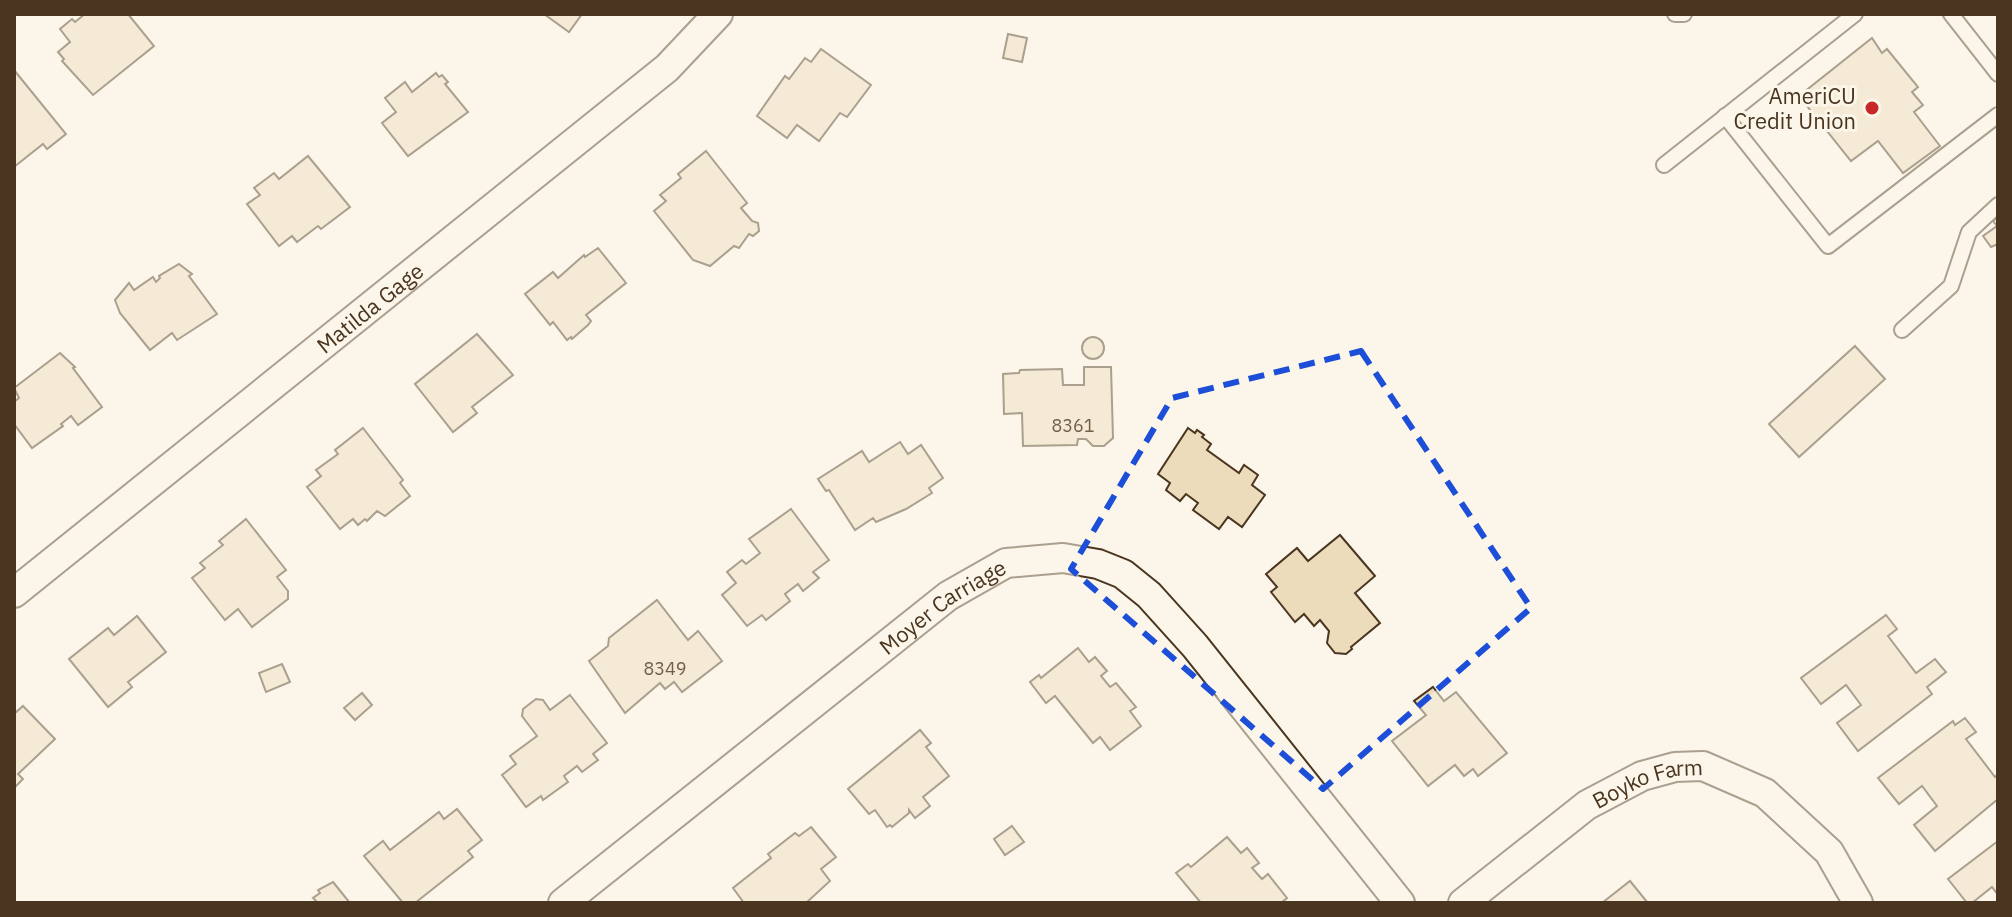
<svg xmlns="http://www.w3.org/2000/svg" width="2012" height="917" font-family="'IBM Plex Sans',sans-serif">
  <style>
    .building { fill: #ecdcbc; stroke: #4a3520; stroke-width: 2 }
    .lines { fill: none; stroke-linecap: round; stroke-linejoin: round }
    .lane-casing { stroke: #4a3520; stroke-width: 18 }
    .street-casing { stroke: #4a3520; stroke-width: 32 }
    .lane { stroke: #fbf6e9; stroke-width: 14 }
    .street { stroke: #fbf6e9; stroke-width: 28 }
    .marked { fill: none; stroke: #1d4ed8; stroke-width: 6; stroke-dasharray: 16 10; stroke-linejoin: round }
    .poi-dot { fill: #c62828; stroke: #fbf6e9; stroke-width: 3 }
    .labels { text-anchor: middle; dominant-baseline: central; stroke-width: 6; stroke-linejoin: round; paint-order: stroke }
    .number-label { font-size: 18px; fill: #725f47 }
    .poi-label { font-size: 22px; fill: #4a3520; stroke: #fbf6e9; text-anchor: end }
    .street-label { font-size: 22px; fill: #4a3520; stroke: #fbf6e9 }
  </style>
  <rect width="100%" height="100%" fill="#fbf6e9"/>
  <g class="building">
    <path d="M 85,14 L 128,14 L 154,46 L 93,95 L 62,61 L 64,59 L 58,52 L 70,42 L 60,29 L 72,19 L 75,22 Z"/>
    <path d="M 544,14 L 582,14 L 569,32 Z"/>
    <path d="M 1008,34 L 1027,38 L 1022,62 L 1003,58 Z"/>
    <path d="M 1872,38 L 1882,53 L 1887,49 L 1918,87 L 1912,92 L 1923,105 L 1914,112 L 1940,146 L 1903,173 L 1878,141 L 1851,161 L 1799,96 Z"/>
    <path d="M 821,49 L 871,85 L 847,117 L 840,113 L 819,141 L 797,125 L 787,138 L 757,116 L 785,76 L 789,79 L 805,58 L 811,62 Z"/>
    <path d="M 14,70 L 66,134 L 47,149 L 43,144 L 14,167 Z"/>
    <path d="M 436,73 L 439,77 L 442,75 L 448,82 L 445,84 L 468,112 L 408,156 L 382,123 L 396,112 L 385,98 L 405,82 L 412,92 Z"/>
    <path d="M 706,151 L 747,203 L 741,208 L 752,221 L 758,223 L 759,231 L 753,236 L 749,234 L 739,248 L 734,246 L 710,266 L 693,260 L 654,211 L 666,201 L 660,195 L 681,178 L 678,174 Z"/>
    <path d="M 308,156 L 350,207 L 321,229 L 318,226 L 297,242 L 292,236 L 279,246 L 247,204 L 260,195 L 254,188 L 274,173 L 279,179 Z"/>
    <path d="M 1998,217 L 1998,244 L 1991,247 L 1983,236 L 1997,226 L 1993,221 Z"/>
    <path d="M 598,248 L 626,283 L 586,315 L 591,321 L 588,325 L 572,339 L 571,337 L 567,340 L 553,322 L 550,325 L 525,294 L 553,272 L 558,278 L 584,255 L 585,257 Z"/>
    <path d="M 179,264 L 192,274 L 189,276 L 217,314 L 177,340 L 172,333 L 150,350 L 120,313 L 115,300 L 129,283 L 134,290 L 153,277 L 156,282 L 160,278 L 159,276 Z"/>
    <path d="M 477,334 L 513,375 L 472,407 L 477,413 L 453,432 L 415,384 Z"/>
    <circle cx="1093" cy="348" r="11"/>
    <path d="M 1855,346 L 1885,379 L 1799,457 L 1769,424 Z"/>
    <path d="M 60,353 L 75,367 L 73,368 L 102,407 L 78,425 L 71,416 L 61,424 L 63,426 L 32,448 L 14,424 L 14,402 L 19,398 L 14,388 Z"/>
    <path d="M 1084,367 L 1111,367 L 1113,438 L 1104,446 L 1093,446 L 1086,439 L 1078,439 L 1077,445 L 1023,446 L 1022,413 L 1004,414 L 1003,374 L 1019,373 L 1020,370 L 1062,369 L 1063,385 L 1084,385 Z"/>
    <path d="M 363,428 L 403,480 L 400,483 L 410,496 L 385,516 L 377,511 L 367,521 L 365,519 L 358,525 L 353,519 L 340,529 L 307,487 L 321,476 L 316,470 L 338,454 L 335,450 Z"/>
    <path d="M 1188,428 L 1195,433 L 1197,430 L 1204,435 L 1202,437 L 1211,444 L 1207,450 L 1239,473 L 1244,465 L 1258,475 L 1252,485 L 1265,495 L 1242,527 L 1228,517 L 1219,529 L 1193,510 L 1198,503 L 1186,494 L 1180,501 L 1166,490 L 1170,483 L 1158,474 Z"/>
    <path d="M 900,442 L 908,454 L 921,445 L 943,478 L 929,488 L 932,493 L 906,509 L 876,522 L 873,518 L 855,530 L 829,490 L 826,491 L 818,479 L 862,451 L 869,462 Z"/>
    <path d="M 791,509 L 829,560 L 813,572 L 819,578 L 803,591 L 798,584 L 785,594 L 790,601 L 766,620 L 762,615 L 747,626 L 722,595 L 736,583 L 727,572 L 742,560 L 746,564 L 760,553 L 749,539 Z"/>
    <path d="M 246,519 L 286,570 L 277,577 L 288,591 L 288,599 L 252,627 L 238,609 L 225,620 L 192,578 L 205,568 L 200,563 L 223,545 L 219,541 Z"/>
    <path d="M 1340,535 L 1375,576 L 1355,593 L 1380,623 L 1351,647 L 1352,649 L 1346,654 L 1335,653 L 1327,643 L 1329,631 L 1320,620 L 1314,626 L 1304,614 L 1295,622 L 1271,592 L 1277,587 L 1266,574 L 1297,548 L 1308,561 Z"/>
    <path d="M 657,600 L 688,640 L 698,631 L 722,661 L 682,692 L 674,682 L 665,689 L 660,683 L 625,713 L 589,661 L 608,646 L 609,638 Z"/>
    <path d="M 1886,615 L 1897,629 L 1888,636 L 1916,673 L 1935,659 L 1946,672 L 1927,687 L 1932,694 L 1858,751 L 1837,723 L 1861,705 L 1846,685 L 1821,704 L 1801,678 Z"/>
    <path d="M 137,616 L 166,652 L 128,682 L 132,687 L 108,707 L 69,659 L 108,628 L 114,635 Z"/>
    <path d="M 1078,648 L 1089,662 L 1095,657 L 1107,671 L 1101,676 L 1110,687 L 1116,683 L 1136,707 L 1130,711 L 1141,726 L 1110,750 L 1100,737 L 1093,743 L 1055,696 L 1046,703 L 1030,682 L 1039,675 L 1041,678 Z"/>
    <path d="M 282,664 L 290,682 L 266,692 L 259,673 Z"/>
    <path d="M 1433,687 L 1444,701 L 1456,692 L 1507,753 L 1478,776 L 1473,769 L 1464,776 L 1455,765 L 1428,786 L 1392,741 L 1426,715 L 1414,701 Z"/>
    <path d="M 362,693 L 372,705 L 355,720 L 344,708 Z"/>
    <path d="M 570,695 L 607,743 L 593,754 L 598,760 L 582,772 L 577,766 L 564,776 L 568,782 L 543,800 L 541,796 L 526,807 L 502,775 L 516,764 L 510,756 L 537,736 L 522,716 L 523,709 L 536,699 L 543,700 L 550,710 Z"/>
    <path d="M 23,706 L 55,739 L 18,774 L 23,779 L 14,788 L 14,714 Z"/>
    <path d="M 1965,718 L 1976,732 L 1966,739 L 1995,777 L 1998,774 L 1998,799 L 1935,851 L 1914,825 L 1937,806 L 1922,786 L 1899,804 L 1878,778 L 1953,721 L 1955,725 Z"/>
    <path d="M 920,730 L 931,743 L 926,747 L 949,776 L 923,797 L 930,806 L 915,818 L 909,810 L 909,813 L 892,827 L 890,825 L 887,827 L 875,810 L 869,814 L 848,789 Z"/>
    <path d="M 457,809 L 482,840 L 468,851 L 473,857 L 415,903 L 403,903 L 364,856 L 383,841 L 390,850 L 439,812 L 444,819 Z"/>
    <path d="M 1012,826 L 1024,842 L 1005,855 L 994,839 Z"/>
    <path d="M 811,827 L 836,857 L 821,869 L 830,881 L 806,903 L 744,903 L 733,888 L 771,858 L 768,854 L 795,833 L 799,836 Z"/>
    <path d="M 1227,837 L 1241,853 L 1247,848 L 1259,863 L 1252,868 L 1262,879 L 1268,874 L 1287,898 L 1281,903 L 1201,903 L 1176,873 L 1188,864 L 1191,867 Z"/>
    <path d="M 1998,841 L 1998,895 L 1992,887 L 1972,903 L 1967,903 L 1948,879 Z"/>
    <path d="M 1630,881 L 1648,903 L 1602,903 Z"/>
    <path d="M 333,882 L 350,903 L 318,903 L 313,898 L 320,893 L 318,890 Z"/>
  </g>
  <g class="lines">
    <defs>
      <g id="lane">
        <path d="M 1675,14 L 1684,14"/>
        <path d="M 1951,14 L 1998,74"/>
        <path d="M 1725,116 L 1828,246 L 1998,115"/>
        <path d="M 1664,165 L 1855,14"/>
        <path d="M 1902,330 L 1951,286 L 1969,232 L 1998,205"/>
      </g>
      <g id="street">
        <path id="s1" d="M 14,593 L 667,68 L 718,14"/>
        <path id="s2" d="M 563,903 L 948,596 L 1006,563 L 1063,558 L 1098,564 L 1123,574 L 1149,595 L 1195,646 L 1400,903"/>
        <path id="s3" d="M 1463,903 L 1587,805 L 1642,776 L 1675,767 L 1703,766 L 1765,793 L 1829,852 L 1858,903"/>
      </g>
    </defs>
    <use href="#lane" class="lane-casing"/>
    <use href="#street" class="street-casing"/>
    <use href="#lane" class="lane"/>
    <use href="#street" class="street"/>
  </g>
  <path d="M0 0H2012V917H0ZM 1361,351 L 1531,608 L 1323,789 L 1071,569 L 1172,398 Z" fill="#fbf6e9" fill-opacity=".55" fill-rule="evenodd"/>
  <path class="marked" d="M 1361,351 L 1531,608 L 1323,789 L 1071,569 L 1172,398 Z"/>
  <circle class="poi-dot" cx="1872" cy="108" r="8"/>
  <g class="labels">
    <g class="number-label">
      <text x="1073" y="425">8361</text>
      <text x="665" y="668">8349</text>
    </g>
    <g class="poi-label">
      <text x="1856" y="95">AmeriCU<tspan x="1856" dy="25">Credit Union</tspan></text>
    </g>
    <g class="street-label">
      <text stroke="none"><textPath href="#s1" startOffset="456">Matilda Gage</textPath></text>
      <text stroke="none"><textPath href="#s2" startOffset="482">Moyer Carriage</textPath></text>
      <text stroke="none"><textPath href="#s3" startOffset="224">Boyko Farm</textPath></text>
    </g>
  </g>
  <rect width="2012" height="917" fill="none" stroke="#4a3520" stroke-width="32"/>
</svg>
